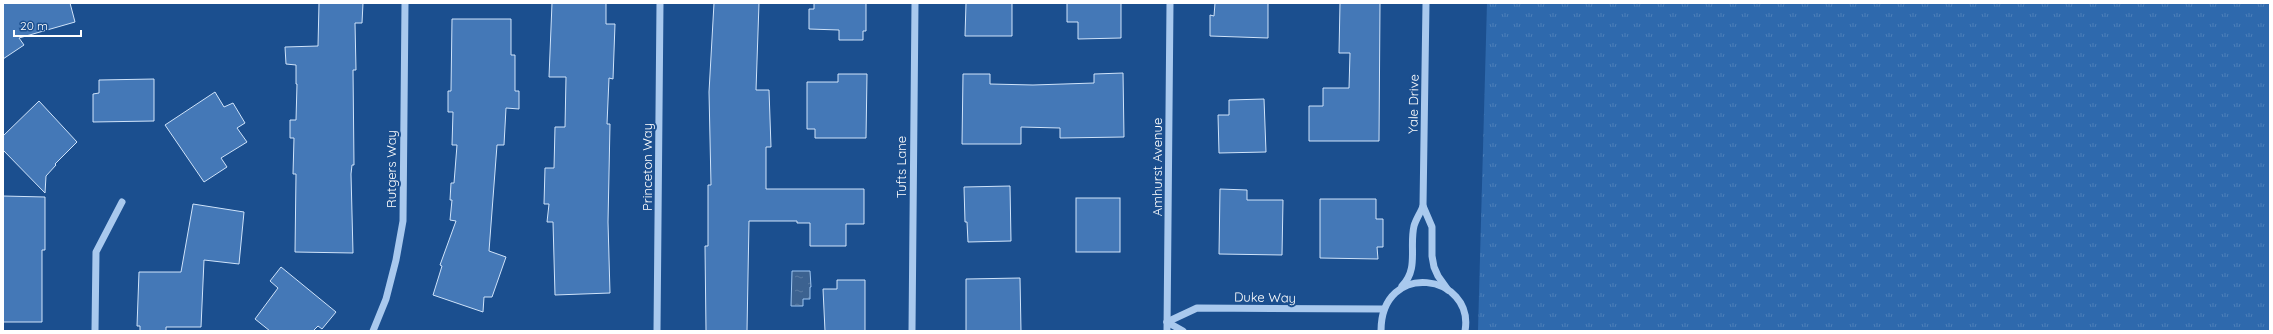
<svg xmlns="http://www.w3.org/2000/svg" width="2273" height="334" font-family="Quicksand,sans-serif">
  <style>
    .grass { fill: url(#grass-tufts) }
    .water { fill: url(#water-ripples); stroke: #9cc4f0 }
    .building { fill: #4478b7; stroke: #cfe3fa }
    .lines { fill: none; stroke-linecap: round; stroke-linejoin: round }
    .minor { stroke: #a9c9ee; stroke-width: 7 }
    .labels { text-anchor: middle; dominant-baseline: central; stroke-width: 4; stroke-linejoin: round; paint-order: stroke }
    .street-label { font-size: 13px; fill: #fff; stroke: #1b4f8f }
  </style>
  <defs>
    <pattern id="grass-tufts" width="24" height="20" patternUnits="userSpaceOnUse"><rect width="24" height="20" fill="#2e69ad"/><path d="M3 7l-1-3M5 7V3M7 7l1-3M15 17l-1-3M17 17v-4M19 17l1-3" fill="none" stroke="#4d80b9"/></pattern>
    <pattern id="water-ripples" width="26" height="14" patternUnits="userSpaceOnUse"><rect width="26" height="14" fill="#3c6290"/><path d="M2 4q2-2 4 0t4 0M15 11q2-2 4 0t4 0" fill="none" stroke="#597aa1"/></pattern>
  </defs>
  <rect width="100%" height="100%" fill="#1b4f8f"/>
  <path class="grass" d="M 1487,3 L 2270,3 L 2270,331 L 1478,331 Z"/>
  <path class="water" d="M 792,271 L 810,271 L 811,287 L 810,287 L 810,299 L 803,299 L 803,306 L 791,306 Z"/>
  <g class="building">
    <path d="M 3,3 L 70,3 L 75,22 L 19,38 L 24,45 L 3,59 Z"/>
    <path d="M 319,3 L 363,3 L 362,23 L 355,23 L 356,70 L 353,70 L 354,165 L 352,165 L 351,174 L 353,253 L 295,252 L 296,174 L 293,174 L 294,138 L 290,138 L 290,120 L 296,120 L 297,84 L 296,84 L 296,65 L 286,64 L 285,47 L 318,46 Z"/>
    <path d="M 552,3 L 606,3 L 606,24 L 615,24 L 613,79 L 609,78 L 607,124 L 610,124 L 608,222 L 610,293 L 555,295 L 553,222 L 547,222 L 549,204 L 544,204 L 545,168 L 554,168 L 555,127 L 565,127 L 566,77 L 549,77 Z"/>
    <path d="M 714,3 L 759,3 L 756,90 L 769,90 L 771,147 L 766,147 L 766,189 L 864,189 L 864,224 L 846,224 L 846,246 L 810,246 L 810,223 L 797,223 L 797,221 L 749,221 L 747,331 L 706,331 L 705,246 L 708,246 L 708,185 L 711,185 L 709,92 Z"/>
    <path d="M 814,3 L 866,3 L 866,31 L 863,31 L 863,40 L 839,40 L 839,30 L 809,29 L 809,9 L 814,9 Z"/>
    <path d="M 966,3 L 1012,3 L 1012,36 L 965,36 Z"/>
    <path d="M 1067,3 L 1121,3 L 1121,38 L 1078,39 L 1078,22 L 1067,22 Z"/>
    <path d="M 1215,3 L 1268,3 L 1268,38 L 1210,36 L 1210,15 L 1214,16 Z"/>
    <path d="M 1340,3 L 1380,3 L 1379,141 L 1309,141 L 1309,106 L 1323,106 L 1323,88 L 1349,88 L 1350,53 L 1339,53 Z"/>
    <path d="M 452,19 L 511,19 L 511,55 L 515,55 L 515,91 L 519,91 L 519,109 L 506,108 L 504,145 L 497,145 L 489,251 L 506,257 L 492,297 L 484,297 L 483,312 L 433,295 L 442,266 L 440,265 L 456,221 L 450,220 L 452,200 L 450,200 L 451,183 L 454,183 L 457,145 L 452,145 L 453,112 L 448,112 L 448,91 L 451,91 Z"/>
    <path d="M 1123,73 L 1124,137 L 1060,138 L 1060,128 L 1021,127 L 1021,144 L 962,144 L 963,74 L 990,74 L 990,84 L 1033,85 L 1094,83 L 1094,74 Z"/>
    <path d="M 838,74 L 867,74 L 866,138 L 815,138 L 815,129 L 807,129 L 807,82 L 838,82 Z"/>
    <path d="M 154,79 L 154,121 L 93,122 L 93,94 L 99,93 L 99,80 Z"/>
    <path d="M 215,92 L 224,107 L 233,103 L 245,123 L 237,128 L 247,142 L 221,158 L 227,167 L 204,182 L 165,125 Z"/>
    <path d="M 1264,99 L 1266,152 L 1219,153 L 1218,115 L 1229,115 L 1229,100 Z"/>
    <path d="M 39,101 L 77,142 L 55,164 L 56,165 L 46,176 L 45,193 L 3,150 L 3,136 Z"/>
    <path d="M 1010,186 L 1011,241 L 968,242 L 967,222 L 965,222 L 964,187 Z"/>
    <path d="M 1220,189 L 1247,190 L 1247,200 L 1283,200 L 1282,255 L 1219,254 Z"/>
    <path d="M 3,196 L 45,197 L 45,250 L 42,250 L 42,322 L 3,322 Z"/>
    <rect x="1076" y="198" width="44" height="54"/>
    <path d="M 1320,199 L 1376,199 L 1376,219 L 1383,219 L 1383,247 L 1377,247 L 1378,259 L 1320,258 Z"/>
    <path d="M 193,204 L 244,212 L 239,264 L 204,260 L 201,327 L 166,327 L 166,331 L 140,331 L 140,326 L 137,326 L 139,272 L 181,272 Z"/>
    <path d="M 281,267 L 336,312 L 322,329 L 318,326 L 313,331 L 270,331 L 255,319 L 278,288 L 270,281 Z"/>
    <path d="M 1020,278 L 1021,331 L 966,331 L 966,279 Z"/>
    <path d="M 837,280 L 865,280 L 865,331 L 825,331 L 823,289 L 837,289 Z"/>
  </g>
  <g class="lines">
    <g class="minor">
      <path d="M 1426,3 L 1423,206 L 1432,227 L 1432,256 L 1434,267 L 1438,276 L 1448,290"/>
      <path d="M 1402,286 C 1419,269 1409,247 1414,226 C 1416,219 1421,212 1423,206"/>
      <path d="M 1167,322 L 1197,308 L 1384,309"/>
      <path d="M 1167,322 L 1183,331"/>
      <path d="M 95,331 L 96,252 L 122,202"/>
      <path d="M 373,331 L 386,299 L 396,260 L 403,221 L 405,3"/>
      <path d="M 657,331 L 660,3"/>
      <path d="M 912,331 L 915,3"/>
      <path d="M 1167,331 L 1170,3"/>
      <path d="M 1381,331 C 1381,259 1475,274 1465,331"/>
    </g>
  </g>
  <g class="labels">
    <g class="street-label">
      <text transform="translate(1413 104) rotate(-89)">Yale Drive</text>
      <text transform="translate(647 167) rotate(-90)">Princeton Way</text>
      <text transform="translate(901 167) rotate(-90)">Tufts Lane</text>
      <text transform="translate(1157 167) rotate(-90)">Amhurst Avenue</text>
      <text transform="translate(391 169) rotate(-90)">Rutgers Way</text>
      <text transform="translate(1265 297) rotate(1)">Duke Way</text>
    </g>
  </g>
  <rect width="2273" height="334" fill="none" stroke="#ffffff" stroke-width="8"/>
  <path d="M14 30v6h67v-6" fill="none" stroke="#ffffff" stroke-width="2"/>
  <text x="20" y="30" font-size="12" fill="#ffffff" stroke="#1b4f8f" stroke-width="3" paint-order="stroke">20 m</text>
</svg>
